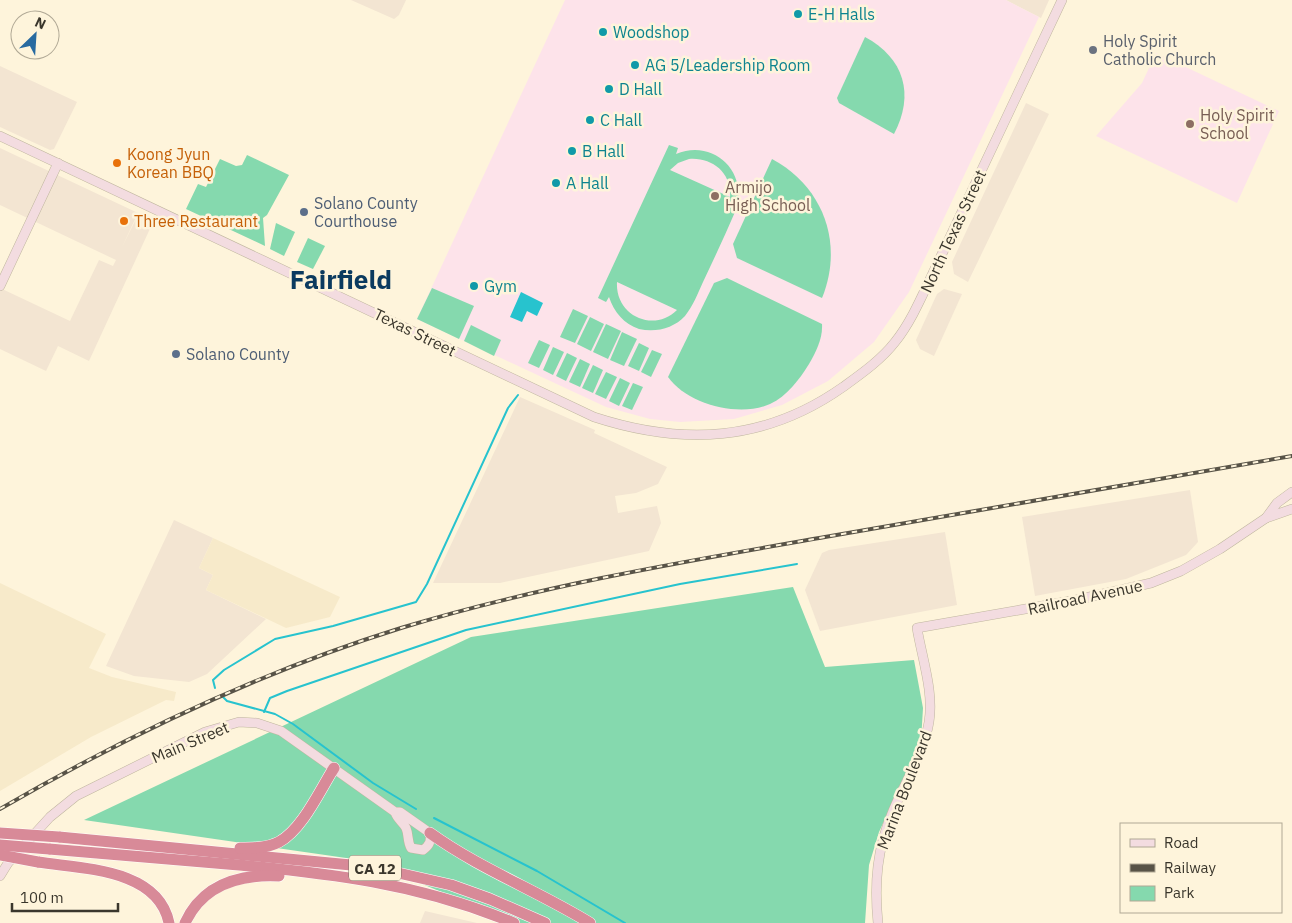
<svg xmlns="http://www.w3.org/2000/svg" width="1292" height="923" font-family="'IBM Plex Sans',sans-serif">
  <style>
    .commercial { fill: #f3e5d2 }
    .built { fill: #f7eaca }
    .education { fill: #fde3ea }
    .green { fill: #85d9ae; fill-rule: evenodd }
    .water { fill: #27c3ce }
    .lines { fill: none; stroke-linecap: round; stroke-linejoin: round }
    .stream { stroke: #27c3ce; stroke-width: 2 }
    .secondary-casing { stroke: #bfb69e; stroke-width: 10 }
    .highway-casing { stroke: #fff; stroke-width: 12 }
    .secondary { stroke: #f3dce0; stroke-width: 9 }
    .highway { stroke: #d88a98; stroke-width: 11 }
    .rail-casing { stroke: #585347; stroke-width: 4 }
    .rail { stroke: #fef4db; stroke-width: 2; stroke-dasharray: 5.5; stroke-linecap: butt }
    .highway-bridge-casing { stroke: #fff; stroke-width: 12; stroke-linecap: butt }
    .highway-bridge { stroke: #d88a98; stroke-width: 11 }
    .culture-dot { fill: #0f9aa8; stroke: #fef4db; stroke-width: 2 }
    .worship-dot { fill: #6b7280; stroke: #fef4db; stroke-width: 2 }
    .education-dot { fill: #8d6e63; stroke: #fef4db; stroke-width: 2 }
    .food-dot { fill: #e8710a; stroke: #fef4db; stroke-width: 2 }
    .service-dot { fill: #5c6f8a; stroke: #fef4db; stroke-width: 2 }
    .labels { text-anchor: middle; dominant-baseline: central; stroke-width: 5; stroke-linejoin: round; paint-order: stroke }
    .shield { fill: #fef4db; stroke: #756f60; stroke-width: 1 }
    .shield-label { font-size: 15px; font-weight: bold; fill: #3a362c }
    .culture-label { font-size: 16px; fill: #0d838f; stroke: #fef4db; text-anchor: start }
    .worship-label { font-size: 16px; fill: #5b616d; stroke: #fef4db; text-anchor: start }
    .education-label { font-size: 16px; fill: #785e54; stroke: #fef4db; text-anchor: start }
    .food-label { font-size: 16px; fill: #c56008; stroke: #fef4db; text-anchor: start }
    .service-label { font-size: 16px; fill: #4e5e75; stroke: #fef4db; text-anchor: start }
    .street-label { font-size: 16px; fill: #3a362c; stroke: #fef4db }
    .town-label { font-size: 26px; font-weight: bold; fill: #0b3a5f; stroke: #fef4db }
  </style>
  <rect width="100%" height="100%" fill="#fef4db"/>
  <g class="commercial">
    <path d="M 351,0 L 406,0 L 399,15 L 394,19 Z"/>
    <path d="M 1006,0 L 1049,0 L 1041,18 Z"/>
    <path d="M 0,66 L 77,102 L 54,149 L 50,150 L 0,127 Z"/>
    <path d="M 1026,103 L 1049,114 L 968,282 L 954,274 L 952,262 Z"/>
    <path d="M 0,148 L 138,213 L 122,247 L 139,213 L 154,220 L 89,361 L 58,346 L 46,371 L 0,349 L 0,288 L 70,321 L 99,260 L 113,266 L 116,260 L 0,205 Z"/>
    <path d="M 944,289 L 962,294 L 934,356 L 920,349 L 916,340 L 937,294 Z"/>
    <path d="M 520,397 L 595,430 L 594,433 L 667,467 L 658,484 L 636,493 L 615,496 L 618,513 L 657,506 L 661,523 L 649,551 L 500,583 L 433,583 Z"/>
    <path d="M 1190,490 L 1198,542 L 1186,555 L 1126,579 L 1035,596 L 1022,517 Z"/>
    <path d="M 174,520 L 213,538 L 199,568 L 213,575 L 206,590 L 266,619 L 207,674 L 189,682 L 134,676 L 106,666 Z"/>
    <path d="M 945,532 L 957,605 L 820,631 L 805,590 L 822,553 L 829,550 Z"/>
    <path d="M 425,911 L 477,923 L 478,923 L 420,923 Z"/>
  </g>
  <g class="built">
    <path d="M 213,538 L 340,597 L 330,617 L 286,628 L 206,590 L 213,575 L 199,568 Z"/>
    <path d="M 0,583 L 106,634 L 89,668 L 112,677 L 176,692 L 174,701 L 166,700 L 91,737 L 0,791 Z"/>
  </g>
  <g class="education">
    <path d="M 565,0 L 1006,0 L 1039,17 L 909,292 L 874,342 L 828,381 L 782,405 L 734,419 L 680,422 L 650,419 L 606,407 L 417,319 Z"/>
    <path d="M 1156,53 L 1279,111 L 1237,203 L 1096,136 L 1142,83 Z"/>
  </g>
  <g class="green">
    <path d="M 865,37 C 904,58 915,94 894,134 L 839,103 L 837,98 Z"/>
    <path d="M 669,145 L 678,148 L 676,154 C 714,138 750,173 735,212 C 725,235 714,259 703,282 C 698,293 693,306 685,316 C 674,328 656,333 639,329 C 624,324 614,312 609,297 L 606,302 L 598,298 ZM 689,159 C 712,157 732,173 730,197 L 670,170 L 678,163 ZM 617,282 L 677,310 C 654,333 615,316 617,282 Z"/>
    <path d="M 247,155 L 289,175 L 267,215 L 263,218 L 265,246 L 186,209 L 198,184 L 206,187 L 220,159 L 236,166 L 242,165 Z"/>
    <path d="M 772,159 C 824,187 844,244 822,298 L 737,258 L 733,244 Z"/>
    <path d="M 276,223 L 295,232 L 284,256 L 270,249 Z"/>
    <path d="M 308,238 L 325,246 L 313,269 L 297,262 Z"/>
    <path d="M 727,278 L 822,324 C 823,338 816,352 809,364 C 799,380 787,396 770,404 C 739,418 687,404 668,377 L 714,283 Z"/>
    <path d="M 432,288 L 474,306 L 459,339 L 417,319 Z"/>
    <path d="M 573,309 L 588,316 L 575,343 L 560,337 Z"/>
    <path d="M 590,317 L 604,324 L 591,351 L 577,344 Z"/>
    <path d="M 606,324 L 621,331 L 608,359 L 593,352 Z"/>
    <path d="M 471,325 L 501,340 L 494,356 L 464,341 Z"/>
    <path d="M 622,332 L 637,339 L 624,366 L 610,360 Z"/>
    <path d="M 539,340 L 550,345 L 539,368 L 528,363 Z"/>
    <path d="M 639,343 L 649,348 L 639,371 L 628,366 Z"/>
    <path d="M 553,347 L 564,352 L 553,375 L 543,370 Z"/>
    <path d="M 652,350 L 662,354 L 651,377 L 641,372 Z"/>
    <path d="M 567,353 L 577,358 L 566,381 L 556,376 Z"/>
    <path d="M 580,359 L 590,364 L 580,387 L 569,382 Z"/>
    <path d="M 593,365 L 603,370 L 593,393 L 582,388 Z"/>
    <path d="M 606,372 L 617,377 L 606,399 L 595,394 Z"/>
    <path d="M 620,378 L 630,383 L 619,406 L 609,401 Z"/>
    <path d="M 633,383 L 643,387 L 632,410 L 622,406 Z"/>
    <path d="M 793,587 L 825,667 L 914,660 L 923,708 L 921,741 L 879,832 L 869,865 L 865,923 L 516,923 L 367,861 L 84,820 L 471,637 Z"/>
  </g>
  <path class="water" d="M 521,292 L 543,303 L 537,316 L 527,311 L 522,322 L 510,317 Z"/>
  <g class="lines">
    <g class="stream">
      <path d="M 215,688 L 213,680 L 224,670 L 275,639 L 333,626 L 416,602 L 427,584 L 508,408 L 518,395"/>
      <path d="M 223,697 L 227,701 L 275,714 L 293,724 L 373,783 L 416,809"/>
      <path d="M 264,712 L 270,698 L 287,691 L 466,630 L 680,584 L 797,564"/>
      <path d="M 434,818 L 537,871 L 625,923"/>
    </g>
    <defs>
      <g id="secondary">
        <path d="M 0,136 L 594,417 C 683,446 765,442 843,387 C 861,374 881,360 895,342 C 911,322 922,296 933,273 L 1062,0"/>
        <path d="M 0,286 L 58,163"/>
        <path d="M 1266,518 L 1292,509"/>
        <path d="M 0,876 L 8,863 L 50,817 L 76,796 L 205,732 L 239,722 L 257,723 L 281,731 L 395,812 L 400,812 L 430,833 C 431,841 430,845 423,850 L 411,848 C 407,841 409,835 406,828 C 403,822 397,819 395,812"/>
        <path d="M 878,923 C 874,883 877,848 893,811 C 905,782 924,753 929,722 C 934,692 922,658 917,628 L 1076,600 L 1151,583 L 1181,571 L 1220,549 L 1266,518 L 1277,503 L 1292,492"/>
      </g>
      <g id="highway">
        <path d="M 430,833 C 480,869 538,891 590,923"/>
        <path d="M 59,837 L 372,867 L 451,885 L 490,899 L 545,923"/>
        <path d="M 240,848 C 253,848 267,848 279,842 C 302,830 320,790 334,768"/>
        <path d="M 49,849 C 108,854 167,859 227,864 C 329,873 418,883 514,923"/>
        <path d="M 38,862 C 81,869 158,868 169,923"/>
        <path d="M 185,923 C 203,884 239,874 279,876"/>
      </g>
    </defs>
    <use href="#secondary" class="secondary-casing"/>
    <use href="#highway" class="highway-casing"/>
    <use href="#secondary" class="secondary"/>
    <use href="#highway" class="highway"/>
    <defs>
      <path id="rail" d="M 0,809 C 128,735 260,672 401,628 C 539,586 682,562 825,537 C 980,510 1136,483 1292,456"/>
    </defs>
    <use href="#rail" class="rail-casing"/>
    <use href="#rail" class="rail"/>
    <defs>
      <g id="highway-bridge">
        <path d="M 0,833 L 59,837"/>
        <path d="M 0,845 L 49,849"/>
        <path d="M 0,855 L 38,862"/>
      </g>
    </defs>
    <use href="#highway-bridge" class="highway-bridge-casing"/>
    <use href="#highway-bridge" class="highway-bridge"/>
  </g>
  <g class="culture-dot">
    <circle cx="798" cy="14" r="5"/>
    <circle cx="603" cy="32" r="5"/>
    <circle cx="635" cy="65" r="5"/>
    <circle cx="609" cy="89" r="5"/>
    <circle cx="590" cy="120" r="5"/>
    <circle cx="572" cy="151" r="5"/>
    <circle cx="556" cy="183" r="5"/>
    <circle cx="474" cy="286" r="5"/>
  </g>
  <circle class="worship-dot" cx="1093" cy="50" r="5"/>
  <g class="education-dot">
    <circle cx="1190" cy="124" r="5"/>
    <circle cx="715" cy="196" r="5"/>
  </g>
  <g class="food-dot">
    <circle cx="117" cy="163" r="5"/>
    <circle cx="124" cy="221" r="5"/>
  </g>
  <g class="service-dot">
    <circle cx="304" cy="212" r="5"/>
    <circle cx="176" cy="354" r="5"/>
  </g>
  <g class="labels">
    <rect class="shield" x="349" y="855.5" width="52" height="25" rx="4"/>
    <g class="shield-label">
      <text x="375" y="868">CA 12</text>
    </g>
    <g class="culture-label">
      <text x="808" y="14">E-H Halls</text>
      <text x="613" y="32">Woodshop</text>
      <text x="645" y="65">AG 5/Leadership Room</text>
      <text x="619" y="89">D Hall</text>
      <text x="600" y="120">C Hall</text>
      <text x="582" y="151">B Hall</text>
      <text x="566" y="183">A Hall</text>
      <text x="484" y="286">Gym</text>
    </g>
    <g class="worship-label">
      <text x="1103" y="41">Holy Spirit<tspan x="1103" dy="18">Catholic Church</tspan></text>
    </g>
    <g class="education-label">
      <text x="1200" y="115">Holy Spirit<tspan x="1200" dy="18">School</tspan></text>
      <text x="725" y="187">Armijo<tspan x="725" dy="18">High School</tspan></text>
    </g>
    <g class="food-label">
      <text x="127" y="154">Koong Jyun<tspan x="127" dy="18">Korean BBQ</tspan></text>
      <text x="134" y="221">Three Restaurant</text>
    </g>
    <g class="service-label">
      <text x="314" y="203">Solano County<tspan x="314" dy="18">Courthouse</tspan></text>
      <text x="186" y="354">Solano County</text>
    </g>
    <g class="street-label">
      <text transform="translate(953 231) rotate(-65)">North Texas Street</text>
      <text transform="translate(415 332) rotate(26)">Texas Street</text>
      <text transform="translate(1085 597) rotate(-12)">Railroad Avenue</text>
      <text transform="translate(190 742) rotate(-23)">Main Street</text>
      <text transform="translate(904 790) rotate(-69)">Marina Boulevard</text>
    </g>
    <g class="town-label">
      <text x="341" y="279">Fairfield</text>
    </g>
  </g>
  <rect x="1120" y="823" width="162" height="90" fill="#fef4db" stroke="#b0a895"/>
  <rect x="1130" y="839" width="25" height="8" fill="#f3dce0" stroke="#b0a895"/>
  <text x="1164" y="848" font-size="15" fill="#3a362c">Road</text>
  <rect x="1130" y="864" width="25" height="8" fill="#585347" stroke="#b0a895"/>
  <text x="1164" y="873" font-size="15" fill="#3a362c">Railway</text>
  <rect x="1130" y="886" width="25" height="15" fill="#85d9ae" stroke="#b0a895"/>
  <text x="1164" y="898" font-size="15" fill="#3a362c">Park</text>
  <g transform="translate(35 35) rotate(25)"><circle r="24" fill="#fef4db" stroke="#b0a895"/>
  <path d="M0-4L9 19L0 12L-9 19Z" fill="#286aa0"/>
  <text y="-8" font-size="14" font-weight="bold" text-anchor="middle" fill="#3a362c">N</text>
  </g>
  <path d="M12 903v8h106v-8" fill="none" stroke="#3a362c" stroke-width="2.5"/>
  <text x="20" y="903" font-size="15" fill="#3a362c" stroke="#fef4db" stroke-width="4" paint-order="stroke">100 m</text>
</svg>
